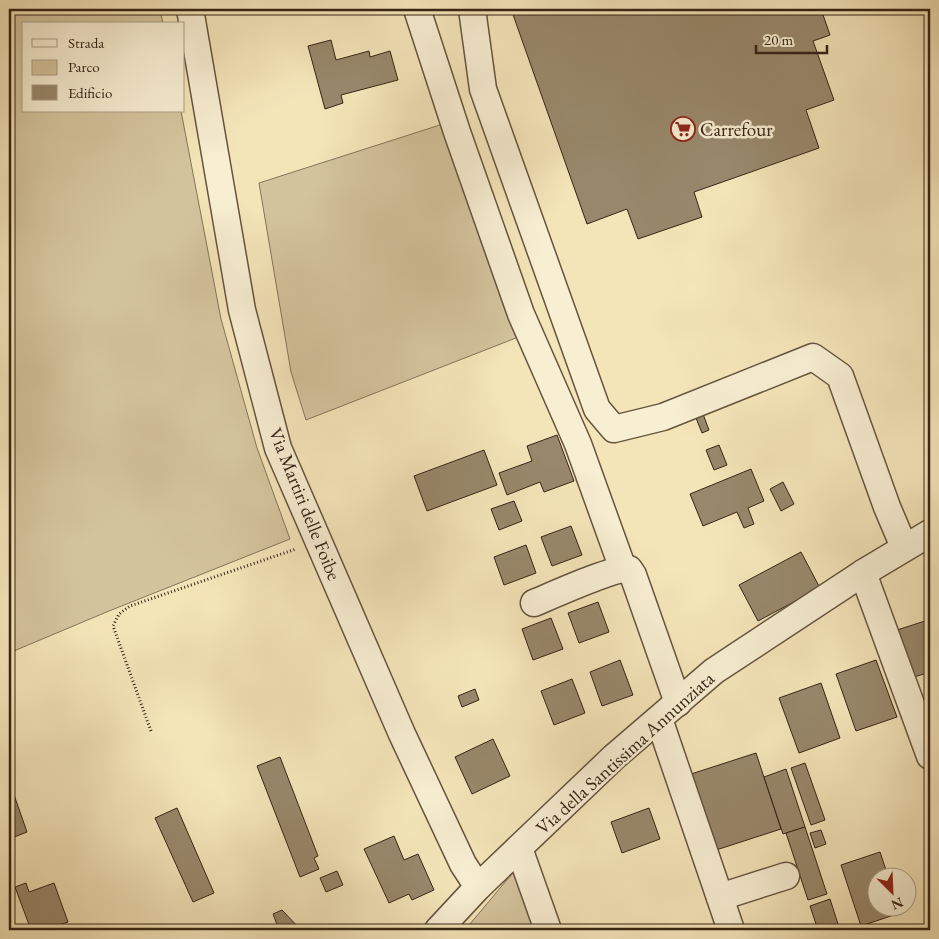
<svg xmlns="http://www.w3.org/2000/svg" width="939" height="939" font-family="'EB Garamond',serif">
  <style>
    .green { fill: #d4c49d; stroke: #84745a }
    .building { fill: #98886b; stroke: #352416 }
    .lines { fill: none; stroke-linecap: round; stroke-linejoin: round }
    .minor-casing { stroke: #65543f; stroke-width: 29 }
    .path { stroke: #352416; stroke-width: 3; stroke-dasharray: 1 2.5; stroke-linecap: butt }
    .minor { stroke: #f8eed2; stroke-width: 26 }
    .labels { text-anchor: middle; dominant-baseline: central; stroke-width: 5; stroke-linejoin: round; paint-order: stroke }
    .poi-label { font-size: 19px; fill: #352416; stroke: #f8eed2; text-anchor: start }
    .street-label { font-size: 19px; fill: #352416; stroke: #f8eed2 }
  </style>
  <rect width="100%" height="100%" fill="#f4e5b9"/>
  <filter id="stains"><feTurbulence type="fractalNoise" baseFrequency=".004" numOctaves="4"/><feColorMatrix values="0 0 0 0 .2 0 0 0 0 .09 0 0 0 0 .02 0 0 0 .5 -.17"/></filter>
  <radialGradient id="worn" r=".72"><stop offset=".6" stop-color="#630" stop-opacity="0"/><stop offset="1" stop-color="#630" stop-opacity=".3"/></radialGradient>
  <g class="green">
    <path d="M 9,9 L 160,9 L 163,24 L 24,24 L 24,111 L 181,111 L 221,319 L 257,448 L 290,539 L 109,611 L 9,653 Z"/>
    <path d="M 443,124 L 521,336 L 306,420 L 291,372 L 259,183 Z"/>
    <path d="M 516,869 L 539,930 L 465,930 Z"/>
  </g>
  <g class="building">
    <path d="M 511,9 L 821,9 L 830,35 L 813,41 L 834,100 L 806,110 L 819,148 L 694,192 L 702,217 L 638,239 L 627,209 L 587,224 Z"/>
    <path d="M 331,40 L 336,60 L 369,51 L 370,57 L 390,51 L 398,80 L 341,95 L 343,103 L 325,109 L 308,46 Z"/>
    <path d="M 703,414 L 709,430 L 702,433 L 696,418 Z"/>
    <path d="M 557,435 L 574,481 L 544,492 L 540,482 L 507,495 L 499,473 L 532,461 L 527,446 Z"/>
    <path d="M 719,445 L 727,465 L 714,470 L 706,450 Z"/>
    <path d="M 484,450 L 497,485 L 427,511 L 414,476 Z"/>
    <path d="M 751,469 L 764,501 L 748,508 L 754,524 L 744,528 L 737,512 L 703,526 L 690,494 Z"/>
    <path d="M 783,482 L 794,504 L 781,511 L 770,489 Z"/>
    <path d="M 514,501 L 522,521 L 499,530 L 491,509 Z"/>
    <path d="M 571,526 L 582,555 L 552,566 L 541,537 Z"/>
    <path d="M 526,545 L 536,573 L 504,585 L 494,557 Z"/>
    <path d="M 801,552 L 820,588 L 758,621 L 739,585 Z"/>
    <path d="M 598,602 L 609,632 L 579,643 L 568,613 Z"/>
    <path d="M 551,618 L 563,649 L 533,660 L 522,629 Z"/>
    <path d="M 928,620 L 930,626 L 930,672 L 911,678 L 897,630 Z"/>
    <path d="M 620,660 L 633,695 L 602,706 L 590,672 Z"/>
    <path d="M 876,660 L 897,717 L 856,731 L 836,674 Z"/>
    <path d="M 572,679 L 585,713 L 554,725 L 541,691 Z"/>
    <path d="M 821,683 L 840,738 L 799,753 L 779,698 Z"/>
    <path d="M 475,689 L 479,700 L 462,707 L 458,696 Z"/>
    <path d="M 493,739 L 510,776 L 472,794 L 455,757 Z"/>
    <path d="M 756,753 L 781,829 L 713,851 L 688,775 Z"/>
    <path d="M 280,757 L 318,856 L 314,858 L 319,869 L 300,877 L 257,766 Z"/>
    <path d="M 805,763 L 825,820 L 811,825 L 791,768 Z"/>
    <path d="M 786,769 L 805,827 L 783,834 L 764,777 Z"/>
    <path d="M 13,792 L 27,832 L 9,839 L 9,794 Z"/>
    <path d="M 177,808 L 214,893 L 193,902 L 155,818 Z"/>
    <path d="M 649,808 L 660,839 L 622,853 L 611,822 Z"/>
    <path d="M 805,827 L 827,894 L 808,900 L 786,833 Z"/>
    <path d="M 821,830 L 826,844 L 815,848 L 810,833 Z"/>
    <path d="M 394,836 L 404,860 L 418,854 L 434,890 L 412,900 L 409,894 L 389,903 L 364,849 Z"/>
    <path d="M 880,852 L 888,876 L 876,876 L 876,906 L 898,906 L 900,913 L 861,926 L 841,865 Z"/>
    <path d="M 337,871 L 343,885 L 326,892 L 320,878 Z"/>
    <path d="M 26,883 L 29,892 L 54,883 L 68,922 L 45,930 L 31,930 L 15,887 Z"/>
    <path d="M 830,899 L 838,924 L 818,930 L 810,906 Z"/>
    <path d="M 282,910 L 300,929 L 279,930 L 273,914 Z"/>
  </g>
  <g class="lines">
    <defs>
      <g id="minor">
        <path d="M 190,9 L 242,310 L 278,448 L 402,734 L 463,864 L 478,887"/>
        <path d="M 417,9 L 457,132 L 521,314 L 578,444 L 623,569"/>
        <path d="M 472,9 L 483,89 L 597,409 L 614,429 L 663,417 L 813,357 L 840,376 L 887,507 L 904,547"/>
        <path d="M 863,573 L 930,756"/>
        <path d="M 534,603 C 551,596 615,567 629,569 L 633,575 L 678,703"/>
        <path d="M 659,719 L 731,930"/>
        <path d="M 519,848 L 548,930"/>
        <path d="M 720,897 L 786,876"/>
        <path d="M 438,930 L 478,887 L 614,757 L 714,671 L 863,573 L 930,533"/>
      </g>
    </defs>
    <use href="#minor" class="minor-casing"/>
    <path class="path" d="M 151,731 L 113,626 L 119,614 L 130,606 L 296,549"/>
    <use href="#minor" class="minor"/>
  </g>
  <defs>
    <symbol id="supermarket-ring" viewBox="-11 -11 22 22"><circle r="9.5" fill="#f8eed2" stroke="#8f2418" stroke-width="1.5"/><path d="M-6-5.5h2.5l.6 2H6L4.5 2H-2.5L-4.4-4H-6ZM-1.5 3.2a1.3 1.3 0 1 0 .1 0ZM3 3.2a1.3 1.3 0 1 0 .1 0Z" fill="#8f2418"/></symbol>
  </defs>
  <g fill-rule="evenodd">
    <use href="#supermarket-ring" x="669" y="115" width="28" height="28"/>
  </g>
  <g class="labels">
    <g class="poi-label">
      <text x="700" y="129">Carrefour</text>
    </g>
    <g class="street-label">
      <text transform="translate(305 504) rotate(68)">Via Martiri delle Foibe</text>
      <text transform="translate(625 753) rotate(-42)">Via della Santissima Annunziata</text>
    </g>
  </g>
  <rect width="939" height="939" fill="none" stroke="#f4e5b9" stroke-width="30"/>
  <rect x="10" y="10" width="919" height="919" fill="none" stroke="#352416" stroke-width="2.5"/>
  <rect x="15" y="15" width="909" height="909" fill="none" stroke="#352416"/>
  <rect x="22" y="22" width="162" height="90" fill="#f8eed2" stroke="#aa9d87"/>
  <rect x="32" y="39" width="25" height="8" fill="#f8eed2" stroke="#aa9d87"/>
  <text x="68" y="48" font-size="15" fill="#352416">Strada</text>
  <rect x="32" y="60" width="25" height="15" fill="#d4c49d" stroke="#aa9d87"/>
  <text x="68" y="72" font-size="15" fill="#352416">Parco</text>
  <rect x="32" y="85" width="25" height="15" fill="#98886b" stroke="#aa9d87"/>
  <text x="68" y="98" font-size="15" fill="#352416">Edificio</text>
  <g transform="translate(892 892) rotate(156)"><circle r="24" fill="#f8eed2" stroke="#aa9d87"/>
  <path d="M0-4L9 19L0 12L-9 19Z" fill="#8f2418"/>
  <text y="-8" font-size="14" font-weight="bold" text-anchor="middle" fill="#352416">N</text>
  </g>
  <path d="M756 45v8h71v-8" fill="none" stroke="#352416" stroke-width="2.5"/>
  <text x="764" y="45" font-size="15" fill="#352416" stroke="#f8eed2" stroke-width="4" paint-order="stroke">20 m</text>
  <rect width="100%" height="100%" filter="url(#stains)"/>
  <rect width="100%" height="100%" fill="url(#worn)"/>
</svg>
